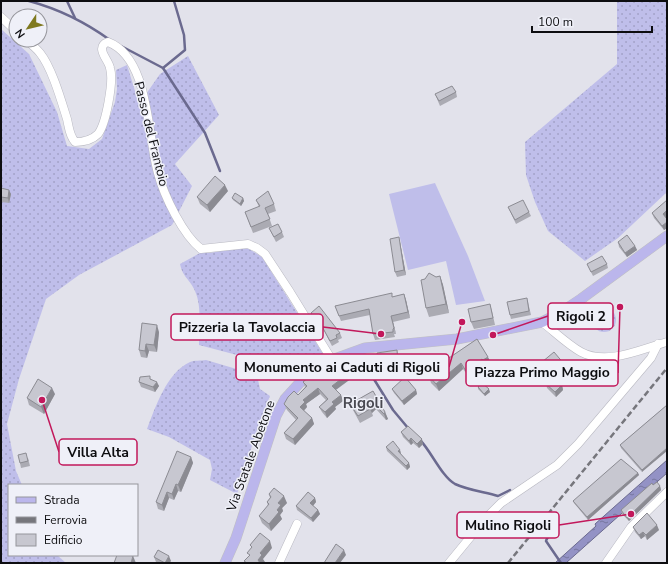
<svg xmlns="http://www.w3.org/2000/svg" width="668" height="564" font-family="'Nunito Sans',sans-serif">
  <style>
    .grass { fill: url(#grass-dots) }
    .pitch { fill: #bfbeea }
    .water { fill: url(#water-ripples); stroke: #6b6a8f }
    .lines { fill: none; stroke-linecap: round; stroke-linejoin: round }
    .stream { stroke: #6b6a8f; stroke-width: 2.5 }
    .minor-casing { stroke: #b9b9c2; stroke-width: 9 }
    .major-casing { stroke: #c0c0c1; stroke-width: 11 }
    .minor { stroke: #fff; stroke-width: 8 }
    .major { stroke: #bbb6ec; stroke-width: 10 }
    .rail { stroke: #76767c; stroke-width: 2.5; stroke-dasharray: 6 3; stroke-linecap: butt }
    .wall { fill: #ababb3 }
    .shaded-wall { fill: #8b8b92 }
    .building { fill: #c7c7d0; stroke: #8b8b92 }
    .labels { text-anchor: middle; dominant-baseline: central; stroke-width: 3; stroke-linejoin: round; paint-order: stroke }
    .street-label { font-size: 13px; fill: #0d0d10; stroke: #eff0f8 }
    .quarter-label { font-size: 15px; font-weight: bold; fill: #4a4a52; stroke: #eff0f8 }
    .leader { fill: none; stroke: #c2185b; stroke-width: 1.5 }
    .callout-dot { fill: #c2185b; stroke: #eff0f8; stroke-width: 1.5 }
    .callout { fill: #eff0f8; stroke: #c2185b; stroke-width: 1.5 }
    .callout-label { font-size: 14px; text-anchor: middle; font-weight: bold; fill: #0d0d10 }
  </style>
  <defs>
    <pattern id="grass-dots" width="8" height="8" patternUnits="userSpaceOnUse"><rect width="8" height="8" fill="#bfbeea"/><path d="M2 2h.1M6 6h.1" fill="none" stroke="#a3a2c8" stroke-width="1.8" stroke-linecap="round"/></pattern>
    <pattern id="water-ripples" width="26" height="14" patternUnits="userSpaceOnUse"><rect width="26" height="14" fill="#9392c5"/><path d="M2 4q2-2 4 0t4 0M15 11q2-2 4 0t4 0" fill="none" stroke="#76769f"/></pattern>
  </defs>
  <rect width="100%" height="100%" fill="#e2e2eb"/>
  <g class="grass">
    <path d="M 617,1 L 667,1 L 667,192 L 618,238 L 585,261 L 548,231 L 535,202 L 526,175 L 525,142 L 617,64 Z"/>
    <path d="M 1,29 L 29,54 L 57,112 L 67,146 L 89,149 L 102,139 L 115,102 L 117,89 L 116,70 L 127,65 L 139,104 L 160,74 L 188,56 L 219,115 L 175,164 L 192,186 L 172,225 L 79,275 L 46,299 L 19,379 L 7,424 L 16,471 L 22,485 L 9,485 L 9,555 L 57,555 L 66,563 L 1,563 Z"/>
    <path d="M 244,246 L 262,257 L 325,357 L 305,370 L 298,371 L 199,345 C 199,329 202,306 195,291 C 190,279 183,278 180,264 L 200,253 L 210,253 Z"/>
    <circle cx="604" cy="320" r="12"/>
    <path d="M 206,360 L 257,375 L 260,389 L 270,396 L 259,423 L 237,494 L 210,480 L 212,469 L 210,460 L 169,437 L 147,429 C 155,408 167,372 190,362 C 194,360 201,361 206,360 Z"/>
  </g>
  <path class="pitch" d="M 435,183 L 468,256 L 485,301 L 456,305 L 446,261 L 408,270 L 389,194 Z"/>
  <path class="water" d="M 667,460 L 667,473 L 566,563 L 555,563 L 596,526 L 595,524 Z"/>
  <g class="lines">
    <g class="stream">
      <path d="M 29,1 C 59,9 85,22 110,40"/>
      <path d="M 67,1 L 75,18"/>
      <path d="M 121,46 L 163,68 L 205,133 L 220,171"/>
      <path d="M 163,68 L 185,50 L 184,35 L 174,1"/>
      <path d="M 372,376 L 393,410 L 408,428"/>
      <path d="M 420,440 C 431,451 442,477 455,484 C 468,490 484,492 498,496 L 510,490"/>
      <path d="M 551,519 L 556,523 C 556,531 548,534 546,541 L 561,563"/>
    </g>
    <defs>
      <g id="minor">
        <path d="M 1,17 L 16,31"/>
        <path d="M 26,40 C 31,44 36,48 40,53 C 52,68 61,100 67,119 C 69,127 69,135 75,142 C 83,142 92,140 98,134 C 106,124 114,81 110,68 C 109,62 102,55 102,49 C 102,45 105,43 108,42 C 150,58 147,136 158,173 C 164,196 183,235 201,249 L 248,244 L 257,248 L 265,254 L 290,292 L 332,360"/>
        <path d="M 542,322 C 555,332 567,344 581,352 C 607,366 641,349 667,342"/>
        <path d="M 279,563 L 297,524"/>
        <path d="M 449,563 L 486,518 L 501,503 L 557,465 L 578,444 L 651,358 L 658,344"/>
        <path d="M 606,563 L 631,527 L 667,492"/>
      </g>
      <path id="major" d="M 225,563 L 236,538 L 276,416 L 285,399 L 306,376 L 332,360 L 365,348 L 457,339 L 542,322 L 560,313 L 581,299 L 667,236"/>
    </defs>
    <use href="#minor" class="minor-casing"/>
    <use href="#major" class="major-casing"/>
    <use href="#minor" class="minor"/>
    <use href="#major" class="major"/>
    <path class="rail" d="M 508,563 L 667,368"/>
  </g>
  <g class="wall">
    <path d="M 456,92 L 457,97 L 440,106 L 435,94 Z"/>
    <path d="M 1,188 L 11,194 L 9,203 L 1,202 Z"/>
    <path d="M 228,191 L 210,212 L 200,204 L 197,197 Z"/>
    <path d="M 232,198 L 243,198 L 244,201 L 241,206 L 233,200 Z"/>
    <path d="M 256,200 L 274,204 L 276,211 L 268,214 L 272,226 L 253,233 L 245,212 L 259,207 Z"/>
    <path d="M 508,207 L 529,212 L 531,216 L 516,224 Z"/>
    <path d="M 652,213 L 666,218 L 667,219 L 667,228 L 664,230 L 654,218 Z"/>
    <path d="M 269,228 L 282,232 L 284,237 L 276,242 Z"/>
    <path d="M 400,242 L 406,275 L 397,277 L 395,272 Z"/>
    <path d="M 618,242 L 635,246 L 637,250 L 627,257 L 619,247 Z"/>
    <path d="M 587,264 L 607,264 L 608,268 L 593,276 Z"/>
    <path d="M 440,276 L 443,285 L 449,313 L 429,317 L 426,308 L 436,277 Z"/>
    <path d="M 404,294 L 406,300 L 410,318 L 393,322 L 396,334 L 394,334 L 395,337 L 375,340 L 373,334 L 370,315 L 341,321 L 335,306 L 393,297 Z"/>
    <path d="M 528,302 L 531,315 L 511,319 L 510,315 Z"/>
    <path d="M 490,304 L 492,311 L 495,325 L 474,329 L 471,322 Z"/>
    <path d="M 311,313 L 340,333 L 342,338 L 338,340 L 339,342 L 332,346 L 321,325 L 318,327 L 312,318 Z"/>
    <path d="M 159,332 L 157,352 L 149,351 L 147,358 L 141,357 L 139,350 Z"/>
    <path d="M 477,339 L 491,363 L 486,366 L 485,365 L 469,377 L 463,369 L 439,391 L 431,383 L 429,376 L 431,375 L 430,371 Z"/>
    <path d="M 398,355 L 400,368 L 380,370 L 379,366 Z"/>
    <path d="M 542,362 L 567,369 L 555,378 L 562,385 L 563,390 L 556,397 L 547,388 L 546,384 L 553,377 L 543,367 Z"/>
    <path d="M 360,372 L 336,390 L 341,395 L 343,401 L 335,407 L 336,409 L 327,418 L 322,412 L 319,407 L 326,400 L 320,394 L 306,404 L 307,407 L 304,411 L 312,418 L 314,424 L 295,445 L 286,439 L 284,433 L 296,420 L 287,410 L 284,404 L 298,395 L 305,387 L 303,382 Z"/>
    <path d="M 151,379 L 159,386 L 155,392 L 141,387 L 139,382 Z"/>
    <path d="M 478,387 L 490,392 L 485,396 L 478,389 Z"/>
    <path d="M 392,389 L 416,390 L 417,394 L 404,405 L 394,393 Z"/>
    <path d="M 373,391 L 385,412 L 388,419 L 386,420 L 376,409 L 372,413 L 373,416 L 360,423 L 353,410 L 350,404 Z"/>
    <path d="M 55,394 L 44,414 L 29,405 L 27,398 Z"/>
    <path d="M 667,405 L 642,472 L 621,448 L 620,445 Z"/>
    <path d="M 401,432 L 423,444 L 419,448 L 413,443 L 411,445 L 403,437 Z"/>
    <path d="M 386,447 L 400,450 L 401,454 L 409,463 L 410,467 L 407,470 L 387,451 Z"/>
    <path d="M 191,457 L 193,463 L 181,492 L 178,491 L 174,500 L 169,498 L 164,511 L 158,509 L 156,502 Z"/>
    <path d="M 28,458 L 30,466 L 21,468 L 20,463 Z"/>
    <path d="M 638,473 L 639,475 L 588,520 L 574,503 L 573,501 Z"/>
    <path d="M 660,486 L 661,490 L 629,521 L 622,514 L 621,510 Z"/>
    <path d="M 269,494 L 287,503 L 282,508 L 283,511 L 280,515 L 282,519 L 271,531 L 262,523 L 259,516 L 268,506 L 267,502 L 270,498 Z"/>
    <path d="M 315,498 L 316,502 L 313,506 L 318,510 L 320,514 L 313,522 L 297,510 L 296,506 Z"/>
    <path d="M 633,527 L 659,530 L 647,540 L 645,536 L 641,539 L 635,532 Z"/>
    <path d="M 154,557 L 171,561 L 169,563 L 158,563 L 156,562 Z"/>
  </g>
  <g class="shaded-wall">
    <path d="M 225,185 L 228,191 L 210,212 L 207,205 Z"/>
    <path d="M 9,190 L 11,194 L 9,203 L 8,198 Z"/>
    <path d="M 243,198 L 244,201 L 241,206 L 240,204 Z"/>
    <path d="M 667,210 L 667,217 L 665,219 L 663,214 Z"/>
    <path d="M 667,222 L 667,228 L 664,230 L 662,226 Z"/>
    <path d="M 399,237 L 400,242 L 406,275 L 404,270 Z"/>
    <path d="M 635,246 L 637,250 L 627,257 L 625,253 Z"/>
    <path d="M 440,276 L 443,285 L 449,313 L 446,304 Z"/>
    <path d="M 404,294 L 406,300 L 410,318 L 408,312 Z"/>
    <path d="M 391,316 L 393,322 L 396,334 L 394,328 Z"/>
    <path d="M 319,321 L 321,325 L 318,327 L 317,323 Z"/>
    <path d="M 157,325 L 159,332 L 157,352 L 154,345 Z"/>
    <path d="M 146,344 L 149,351 L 147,358 L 145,351 Z"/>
    <path d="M 397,350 L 398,355 L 400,368 L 398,363 Z"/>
    <path d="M 488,357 L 491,363 L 486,366 L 483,360 Z"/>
    <path d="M 482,359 L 485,365 L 469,377 L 466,371 Z"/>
    <path d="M 461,363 L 463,369 L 439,391 L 436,384 Z"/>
    <path d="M 565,365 L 567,369 L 554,379 L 553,375 Z"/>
    <path d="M 358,366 L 360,372 L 334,391 L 332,386 Z"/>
    <path d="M 157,382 L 159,386 L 155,392 L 153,387 Z"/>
    <path d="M 562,385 L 563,390 L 556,397 L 555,392 Z"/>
    <path d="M 52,388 L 55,394 L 44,414 L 41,407 Z"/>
    <path d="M 318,388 L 320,394 L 306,404 L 307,407 L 302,412 L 300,407 L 303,400 Z"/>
    <path d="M 489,389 L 490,392 L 485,396 L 484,394 Z"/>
    <path d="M 416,390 L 417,394 L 404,405 L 402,401 Z"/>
    <path d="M 341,395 L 343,401 L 335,407 L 336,409 L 327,418 L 325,412 L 332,402 Z"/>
    <path d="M 373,403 L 376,409 L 372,413 L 370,409 L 368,407 Z"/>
    <path d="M 385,412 L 388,419 L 386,420 L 384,414 Z"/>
    <path d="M 312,418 L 314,424 L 295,445 L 293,439 Z"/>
    <path d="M 411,438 L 413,443 L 411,445 L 409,441 Z"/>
    <path d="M 422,439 L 423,444 L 419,448 L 417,444 Z"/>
    <path d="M 667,448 L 667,451 L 642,472 L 642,470 Z"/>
    <path d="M 400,450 L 401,454 L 399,455 L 398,451 Z"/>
    <path d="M 191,457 L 193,463 L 181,492 L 178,485 Z"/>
    <path d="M 409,463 L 410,467 L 407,470 L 406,466 Z"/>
    <path d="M 638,473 L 639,475 L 588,520 L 587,517 Z"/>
    <path d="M 176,484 L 178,491 L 174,500 L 172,494 Z"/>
    <path d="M 660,486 L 661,490 L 629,521 L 627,518 Z"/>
    <path d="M 167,492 L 169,498 L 164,511 L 162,505 Z"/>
    <path d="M 284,496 L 287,503 L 282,508 L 283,511 L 280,515 L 282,519 L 271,531 L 269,524 L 277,510 L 278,503 Z"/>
    <path d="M 315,498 L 316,502 L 312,507 L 310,503 Z"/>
    <path d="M 318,510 L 320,514 L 313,522 L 311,518 Z"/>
    <path d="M 657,525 L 659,530 L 647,540 L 646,535 Z"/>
    <path d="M 643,532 L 645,536 L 641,539 L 639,535 Z"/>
    <path d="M 270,541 L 272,548 L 263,559 L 265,562 L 264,563 L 259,563 L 258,560 L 260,553 Z"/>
    <path d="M 344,550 L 346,555 L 340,563 L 335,563 Z"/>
    <path d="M 133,556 L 136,563 L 131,563 Z"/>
    <path d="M 169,556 L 171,561 L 169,563 L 165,563 Z"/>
  </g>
  <g class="building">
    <path d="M 452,86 L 456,92 L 439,101 L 435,94 Z"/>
    <path d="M 215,176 L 225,185 L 207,205 L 197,197 Z"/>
    <path d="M 1,188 L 9,190 L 8,198 L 1,197 Z"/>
    <path d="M 268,191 L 274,204 L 265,208 L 270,219 L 251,227 L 245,212 L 260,206 L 256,200 Z"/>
    <path d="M 235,193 L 243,198 L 240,204 L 232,198 Z"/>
    <path d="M 523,200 L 529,212 L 515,220 L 508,207 Z"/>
    <path d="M 667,200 L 667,210 L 663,214 L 667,219 L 667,222 L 662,226 L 652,213 Z"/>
    <path d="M 278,224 L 282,232 L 274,237 L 269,228 Z"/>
    <path d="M 627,235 L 635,246 L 625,253 L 618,242 Z"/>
    <path d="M 399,237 L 404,270 L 395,272 L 390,239 Z"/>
    <path d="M 602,256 L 607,264 L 591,272 L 587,264 Z"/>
    <path d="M 429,273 L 436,277 L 440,276 L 446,304 L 426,308 L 421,280 L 425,279 Z"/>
    <path d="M 392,293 L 392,297 L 404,294 L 408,312 L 391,316 L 394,328 L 393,329 L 393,332 L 373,334 L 369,309 L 339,316 L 335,306 Z"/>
    <path d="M 527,298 L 529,311 L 510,315 L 507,302 Z"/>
    <path d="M 490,304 L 493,318 L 471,322 L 468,309 Z"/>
    <path d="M 319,306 L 340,333 L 336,335 L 337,338 L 330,341 L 319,321 L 317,323 L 311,313 Z"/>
    <path d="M 142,323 L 157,325 L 154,345 L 146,344 L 145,351 L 139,350 Z"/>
    <path d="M 477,339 L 488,357 L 483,360 L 482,359 L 466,371 L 461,363 L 436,384 L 429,376 L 432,374 L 430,371 L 444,358 L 446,360 Z"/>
    <path d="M 397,350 L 398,363 L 379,366 L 377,353 Z"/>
    <path d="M 554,352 L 565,365 L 553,375 L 542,362 Z"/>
    <path d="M 350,354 L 358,366 L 332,386 L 341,395 L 332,402 L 334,404 L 325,412 L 319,407 L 328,399 L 318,388 L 303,400 L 305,402 L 300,407 L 312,418 L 293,439 L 284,433 L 298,418 L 284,404 L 288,397 L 294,391 L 298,395 L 307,386 L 303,382 L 316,371 Z"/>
    <path d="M 150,376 L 150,379 L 157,382 L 153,387 L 139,382 L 140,377 Z"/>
    <path d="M 405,377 L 416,390 L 402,401 L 392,389 Z"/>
    <path d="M 553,377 L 562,385 L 555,392 L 546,384 Z"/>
    <path d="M 38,379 L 52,388 L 41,407 L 27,398 Z"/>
    <path d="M 482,383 L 489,389 L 484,394 L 478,387 Z"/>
    <path d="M 373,391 L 385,412 L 384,414 L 373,403 L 368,407 L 370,409 L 358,416 L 350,404 Z"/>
    <path d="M 667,405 L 667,448 L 642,470 L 620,445 Z"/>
    <path d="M 408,426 L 422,439 L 417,444 L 411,438 L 409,441 L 401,432 Z"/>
    <path d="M 393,441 L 400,450 L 398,451 L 409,463 L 406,466 L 386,447 Z"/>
    <path d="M 177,451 L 191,457 L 178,485 L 176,484 L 172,494 L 167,492 L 162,505 L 156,502 Z"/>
    <path d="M 26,453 L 28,461 L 20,463 L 18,455 Z"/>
    <path d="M 621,459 L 638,473 L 587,517 L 573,501 Z"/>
    <path d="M 657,482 L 660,486 L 627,518 L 621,510 L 652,483 L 653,485 Z"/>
    <path d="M 274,488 L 284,496 L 278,503 L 281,505 L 277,510 L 279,512 L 269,524 L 259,516 L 269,504 L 267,502 L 271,497 L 269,494 Z"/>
    <path d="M 308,492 L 315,498 L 310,503 L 318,510 L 311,518 L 296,506 Z"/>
    <path d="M 647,513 L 657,525 L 646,535 L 643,532 L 639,535 L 633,527 Z"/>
    <path d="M 260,533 L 270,541 L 260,553 L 262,555 L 258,560 L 260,563 L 247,563 L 244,561 L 250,555 L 247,553 L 252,547 L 250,545 Z"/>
    <path d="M 336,544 L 344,550 L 335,563 L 324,563 Z"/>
    <path d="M 158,550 L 169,556 L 165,563 L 154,557 Z"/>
    <path d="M 117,555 L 129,555 L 133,556 L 131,563 L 114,563 Z"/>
  </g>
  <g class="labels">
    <g class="street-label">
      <text transform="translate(151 134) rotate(76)">Passo del Frantoio</text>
      <text transform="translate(251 456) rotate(-70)">Via Statale Abetone</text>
    </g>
    <g class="quarter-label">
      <text x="363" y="403">Rigoli</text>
    </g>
  </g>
  <path class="leader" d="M493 335L548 316M381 334L323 327M462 322L449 367M620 307L618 373M42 400L59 452M631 514L559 525"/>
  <g class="callout-dot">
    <circle cx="493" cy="335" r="4"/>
    <circle cx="381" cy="334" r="4"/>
    <circle cx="462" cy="322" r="4"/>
    <circle cx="620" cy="307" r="4"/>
    <circle cx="42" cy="400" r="4"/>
    <circle cx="631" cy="514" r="4"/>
  </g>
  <g class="callout">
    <rect x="548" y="303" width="65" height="26" rx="4"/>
    <rect x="171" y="314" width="152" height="26" rx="4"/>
    <rect x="236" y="354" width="213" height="26" rx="4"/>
    <rect x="466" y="360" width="152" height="26" rx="4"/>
    <rect x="59" y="439" width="78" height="26" rx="4"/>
    <rect x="457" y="512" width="102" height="26" rx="4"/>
  </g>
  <g class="callout-label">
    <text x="581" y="321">Rigoli 2</text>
    <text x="247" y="332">Pizzeria la Tavolaccia</text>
    <text x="342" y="372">Monumento ai Caduti di Rigoli</text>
    <text x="542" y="377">Piazza Primo Maggio</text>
    <text x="98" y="457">Villa Alta</text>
    <text x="508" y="530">Mulino Rigoli</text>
  </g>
  <rect width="668" height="564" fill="none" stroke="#0d0d10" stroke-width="4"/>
  <rect x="8" y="484" width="130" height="72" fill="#eff0f8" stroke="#95959b"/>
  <rect x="16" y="497" width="20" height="6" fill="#bbb6ec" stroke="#95959b"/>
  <text x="44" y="504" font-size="12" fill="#0d0d10">Strada</text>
  <rect x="16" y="517" width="20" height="6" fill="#76767c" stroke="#95959b"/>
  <text x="44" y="524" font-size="12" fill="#0d0d10">Ferrovia</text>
  <rect x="16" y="534" width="20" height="12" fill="#c7c7d0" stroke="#95959b"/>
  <text x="44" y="544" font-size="12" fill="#0d0d10">Edificio</text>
  <g transform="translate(28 28) rotate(235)"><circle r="19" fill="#eff0f8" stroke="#95959b"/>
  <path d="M0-3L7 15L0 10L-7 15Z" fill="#7f791f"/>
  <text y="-6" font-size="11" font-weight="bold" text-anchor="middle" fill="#0d0d10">N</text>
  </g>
  <path d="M532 26v6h120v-6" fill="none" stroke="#0d0d10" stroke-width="2"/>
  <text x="538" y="26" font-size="12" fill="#0d0d10" stroke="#eff0f8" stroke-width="3" paint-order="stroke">100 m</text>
</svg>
